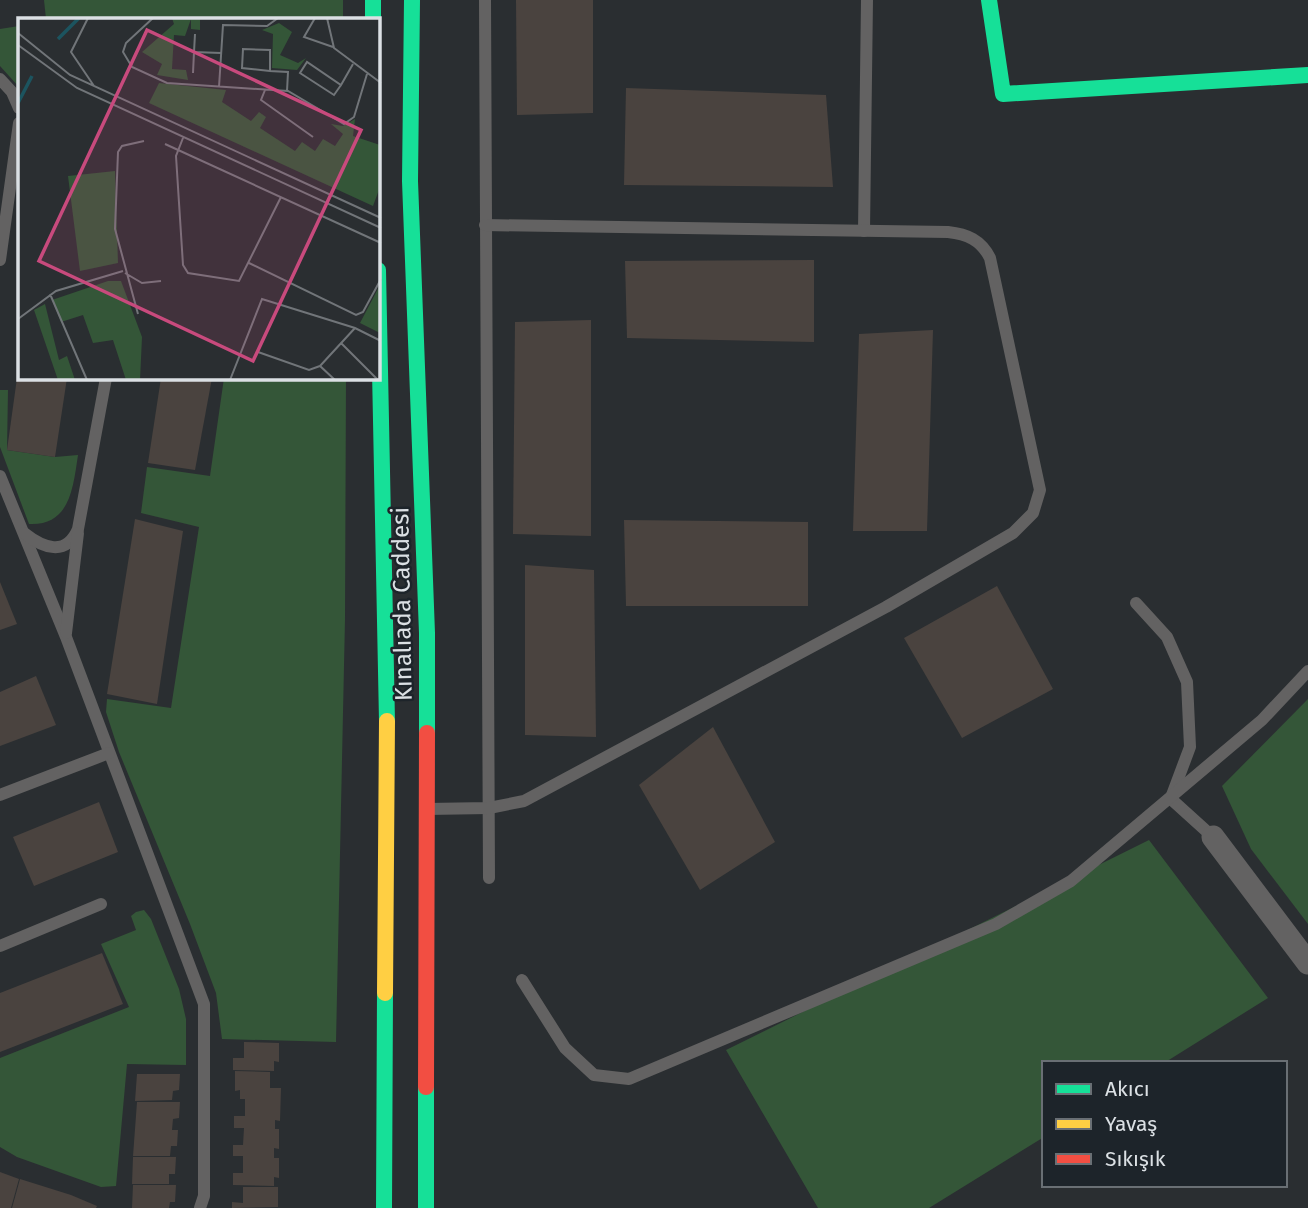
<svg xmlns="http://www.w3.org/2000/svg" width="1308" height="1208" font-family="'Fira Sans',sans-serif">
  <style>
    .green { fill: #345638 }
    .building { fill: #4a433f }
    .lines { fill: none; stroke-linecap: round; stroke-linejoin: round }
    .lane { stroke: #636262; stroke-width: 12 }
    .street { stroke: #636262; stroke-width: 23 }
    .fast { stroke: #16e098; stroke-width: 16 }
    .slow { stroke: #ffcf43; stroke-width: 16 }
    .jam { stroke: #f24e42; stroke-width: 16 }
    .labels { text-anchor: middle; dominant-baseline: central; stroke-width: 5; stroke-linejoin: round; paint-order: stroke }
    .street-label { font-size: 24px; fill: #dbe0e4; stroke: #1d242a }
    .inset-river { fill: none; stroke: #1c545f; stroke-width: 3.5 }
    .inset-road { fill: none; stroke: #717579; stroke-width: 2 }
    .view { fill: #c84a7d; fill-opacity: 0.15; stroke: #c84a7d; stroke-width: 3.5 }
    .inset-edge { fill: none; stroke: #dbe0e4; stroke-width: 3.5 }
  </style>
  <rect width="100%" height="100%" fill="#2a2e31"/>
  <g class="green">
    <path d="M 44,0 L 343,0 L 343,19 L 46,19 Z"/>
    <path d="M 19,26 L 19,87 L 0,66 L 0,29 Z"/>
    <path d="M 224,378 L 346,378 L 345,619 L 336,1042 L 222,1039 L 216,993 L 190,924 L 119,752 L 106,712 L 107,699 L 171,708 L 199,527 L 141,513 L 147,467 L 210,476 Z"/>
    <path d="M 0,390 L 8,390 L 7,450 L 55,457 L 78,455 C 73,488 70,526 29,524 L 0,447 Z"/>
    <path d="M 1308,699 L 1308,924 L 1251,849 L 1222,786 Z"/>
    <path d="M 1149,840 L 1268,998 L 1164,1063 L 1044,1063 L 1044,1137 L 929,1208 L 818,1208 L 726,1050 Z"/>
    <path d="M 144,910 L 151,919 L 179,989 L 186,1019 L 186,1065 L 127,1064 L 116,1186 L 101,1187 L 17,1157 L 0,1147 L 0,1058 L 129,1007 L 101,944 L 136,930 L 131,916 L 136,912 Z"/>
  </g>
  <g class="building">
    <path d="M 516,0 L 593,0 L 593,113 L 517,115 Z"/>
    <path d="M 626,88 L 826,95 L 833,187 L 624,185 Z"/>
    <path d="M 814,260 L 814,342 L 627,338 L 625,261 Z"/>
    <path d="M 591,320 L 591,536 L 513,534 L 515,322 Z"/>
    <path d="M 933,330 L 927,531 L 853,531 L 859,334 Z"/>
    <path d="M 17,378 L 67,378 L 55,457 L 7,450 Z"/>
    <path d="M 161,378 L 212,378 L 195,470 L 148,463 Z"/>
    <path d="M 135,519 L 183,531 L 157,704 L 107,694 Z"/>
    <path d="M 624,520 L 808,522 L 808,606 L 626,606 Z"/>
    <path d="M 525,565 L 594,570 L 596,737 L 525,735 Z"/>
    <path d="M 0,582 L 17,624 L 0,630 Z"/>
    <path d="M 997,586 L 1053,689 L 962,738 L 904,638 Z"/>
    <path d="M 36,676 L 56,725 L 0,746 L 0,692 Z"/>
    <path d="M 713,727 L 775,842 L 700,890 L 639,785 Z"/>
    <path d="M 99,802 L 118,852 L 34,886 L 13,837 Z"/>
    <path d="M 102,953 L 123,1004 L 0,1052 L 0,993 Z"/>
    <path d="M 244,1042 L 279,1043 L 279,1062 L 274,1061 L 274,1071 L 233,1070 L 233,1058 L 244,1058 Z"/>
    <path d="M 235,1071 L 270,1072 L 270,1088 L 281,1088 L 280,1121 L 275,1120 L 275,1129 L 279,1129 L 279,1149 L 274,1148 L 274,1158 L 279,1158 L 279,1178 L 274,1177 L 274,1186 L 233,1185 L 233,1173 L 243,1173 L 243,1156 L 233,1156 L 233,1145 L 243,1145 L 244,1128 L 234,1128 L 234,1116 L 245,1116 L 245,1099 L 240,1099 L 240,1090 L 235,1091 Z"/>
    <path d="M 137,1074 L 180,1074 L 179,1090 L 173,1091 L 172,1100 L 135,1101 Z"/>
    <path d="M 137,1102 L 180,1102 L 179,1118 L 173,1119 L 172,1130 L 178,1130 L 177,1146 L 171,1146 L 170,1156 L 133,1156 Z"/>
    <path d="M 133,1157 L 176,1157 L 175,1174 L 169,1174 L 169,1184 L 132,1184 Z"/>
    <path d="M 0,1172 L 19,1179 L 11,1208 L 0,1208 Z"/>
    <path d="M 20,1179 L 71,1195 L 97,1206 L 96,1208 L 12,1208 Z"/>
    <path d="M 133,1185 L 176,1185 L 175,1202 L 170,1202 L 169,1208 L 132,1208 Z"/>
    <path d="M 243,1187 L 278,1187 L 278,1207 L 232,1208 L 232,1202 L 243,1203 Z"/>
  </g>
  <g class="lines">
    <g class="lane">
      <path d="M 485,0 L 489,878"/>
      <path d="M 0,79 L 12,92 L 19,108"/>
      <path d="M 864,231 L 867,0"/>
      <path d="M 0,260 L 19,123"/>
      <path d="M 0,476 L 66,637 L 204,1004 L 204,1196 L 200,1208"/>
      <path d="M 24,533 C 43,548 66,557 78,529 L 106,378"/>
      <path d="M 1136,603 L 1167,637 L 1187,682 L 1190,747 L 1172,795"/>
      <path d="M 66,633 L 78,533"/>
      <path d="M 0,795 L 109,753"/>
      <path d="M 1171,799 L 1213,837"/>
      <path d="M 427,809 L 489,808 L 524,801 L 886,607 L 1013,533 L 1033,513 L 1040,490 L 990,258 C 981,240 967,234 948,232 L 485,225"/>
      <path d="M 0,946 L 101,904"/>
      <path d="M 522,980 L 565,1048 L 594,1075 L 629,1079 L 996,924 L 1071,881 L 1262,720 L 1308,671"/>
    </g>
    <path class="street" d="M 1213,837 L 1308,963"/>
    <g class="fast">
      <path d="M 373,0 L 373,19"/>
      <path d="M 412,0 L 410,181 L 427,633 L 427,733"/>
      <path d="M 989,0 L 1003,94 L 1308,75"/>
      <path d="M 378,270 L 387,721"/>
      <path d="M 384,1208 L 385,993"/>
      <path d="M 426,1208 L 426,1087"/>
    </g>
    <path class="slow" d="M 385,993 L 387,721"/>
    <path class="jam" d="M 426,1087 L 427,733"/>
  </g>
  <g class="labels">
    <g class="street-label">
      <text transform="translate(402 604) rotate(-91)">Kınalıada Caddesi</text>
    </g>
  </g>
  <g transform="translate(18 18)">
    <rect width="362" height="362" fill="#2a2e31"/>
    <path d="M 154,0 L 182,0 L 182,12 L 173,11 L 173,1 L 167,18 L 156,17 L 154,51 L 168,52 L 170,62 L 139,57 L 144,46 L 124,34 L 156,6 ZM 261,5 L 274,14 L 262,37 L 280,45 L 288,40 L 279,52 L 254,50 L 255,16 L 244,12 ZM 141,65 L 208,72 L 204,84 L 233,103 L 241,94 L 248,99 L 242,110 L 277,133 L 284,124 L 297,133 L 305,121 L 317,128 L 325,116 L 313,106 L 325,108 L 337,101 L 335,118 L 362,127 L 362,169 L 355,188 L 131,85 ZM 97,153 L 100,245 L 62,253 L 50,158 ZM 90,263 L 103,263 L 124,319 L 122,362 L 108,362 L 95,322 L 75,325 L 65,297 L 43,304 L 34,282 ZM 362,267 L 362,315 L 342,305 ZM 27,286 L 41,342 L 49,338 L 57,362 L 40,362 L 16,292 Z" fill="#345638"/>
    <path class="inset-river" d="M 40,21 L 61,0M 0,85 L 14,58"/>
    <path class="inset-road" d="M 70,0 L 53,34 L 76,68M 135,0 L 108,25 L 105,34 L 114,49 L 149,65 L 270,73 L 326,106 L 336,99 L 349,56M 297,0 L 286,19 L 315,29M 309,0 L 316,30 L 363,65M 0,15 L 52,57 L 363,200M 177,16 L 176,34 L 203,35M 0,27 L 59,70 L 363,210M 252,53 L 224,50 L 225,31 L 252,32 L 252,53 L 270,54 L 269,73M 175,55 L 176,34M 323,67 L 316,77 L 282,55 L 289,44 L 323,67 L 335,46M 201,69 L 205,7 L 249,8 L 260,0M 247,72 L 243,82 L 295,119M 165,120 L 158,138 L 165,247 L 170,255 L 221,263 L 263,179M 147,126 L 363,225M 231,245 L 338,297 L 345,294 L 363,261M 107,255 L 124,265 L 143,263M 32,276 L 69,362M 120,296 L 97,211 L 100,134 L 104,128 L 126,123M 0,301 L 38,273 L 105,253M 323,325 L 360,362M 240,334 L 291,352 L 302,348 L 317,362M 302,348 L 337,310M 212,362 L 244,281 L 337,310 L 363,323"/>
    <path class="view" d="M 129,12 L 343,112 L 235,343 L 21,243 Z"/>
    <rect width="362" height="362" class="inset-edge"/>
  </g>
  <rect x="1042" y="1061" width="245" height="126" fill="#1d242a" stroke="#696f74" stroke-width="2"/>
  <rect x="1056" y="1084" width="35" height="10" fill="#16e098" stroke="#696f74" stroke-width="2"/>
  <text x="1105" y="1096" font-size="21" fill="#dbe0e4">Akıcı</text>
  <rect x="1056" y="1119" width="35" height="10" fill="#ffcf43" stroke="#696f74" stroke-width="2"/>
  <text x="1105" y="1131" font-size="21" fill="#dbe0e4">Yavaş</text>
  <rect x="1056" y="1154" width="35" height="10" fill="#f24e42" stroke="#696f74" stroke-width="2"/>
  <text x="1105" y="1166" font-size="21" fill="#dbe0e4">Sıkışık</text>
</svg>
